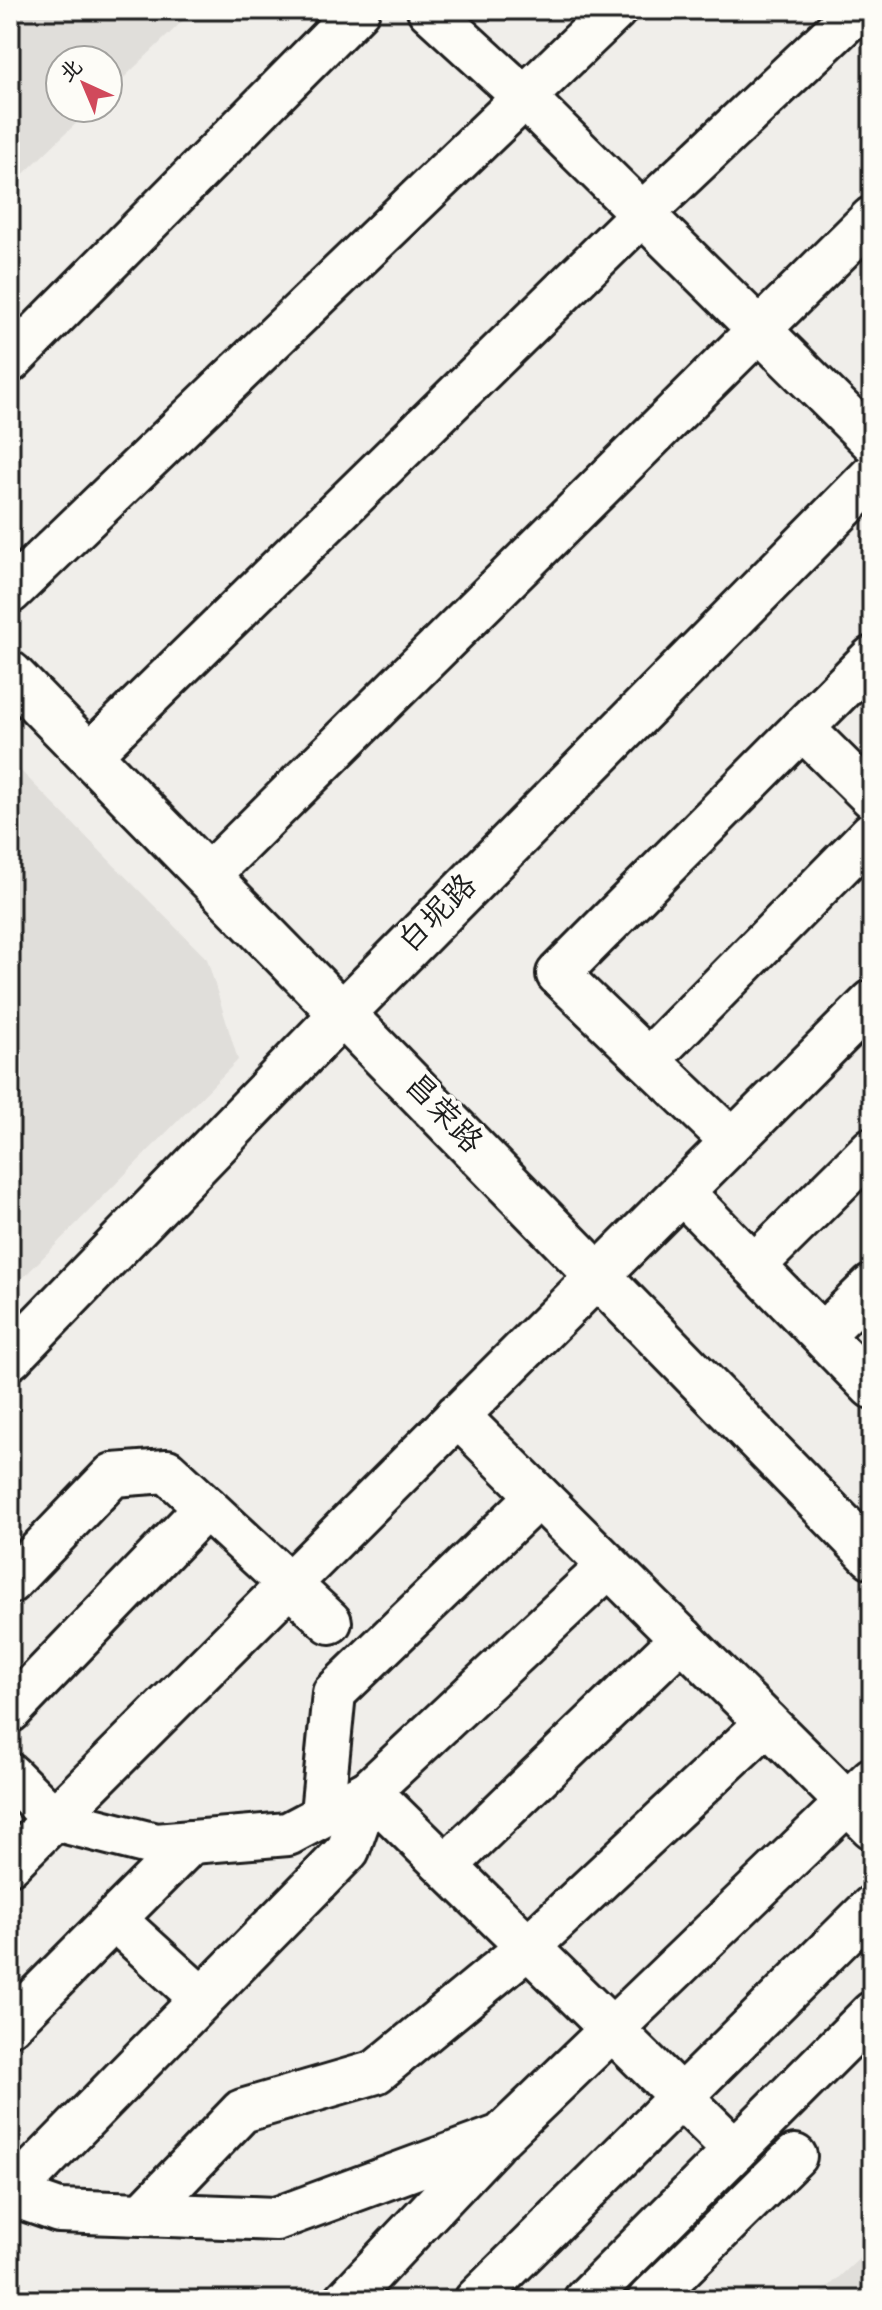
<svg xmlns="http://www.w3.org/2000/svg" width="882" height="2310" font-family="'Indie Flower','LXGW WenKai TC',sans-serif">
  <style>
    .built { fill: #e0deda }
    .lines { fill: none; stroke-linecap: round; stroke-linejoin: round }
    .street-casing { stroke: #1c1c1c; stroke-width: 48 }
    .secondary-casing { stroke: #1c1c1c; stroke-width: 50 }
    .street { stroke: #fdfcf7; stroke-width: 42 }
    .secondary { stroke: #fdfcf7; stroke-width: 44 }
    .labels { text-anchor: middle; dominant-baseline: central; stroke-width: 8; stroke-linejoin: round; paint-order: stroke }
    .street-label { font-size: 32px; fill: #1c1c1c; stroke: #fdfcf7 }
  </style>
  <rect width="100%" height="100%" fill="#f0eeea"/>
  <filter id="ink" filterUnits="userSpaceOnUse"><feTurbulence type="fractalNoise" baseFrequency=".0125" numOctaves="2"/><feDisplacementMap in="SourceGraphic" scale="16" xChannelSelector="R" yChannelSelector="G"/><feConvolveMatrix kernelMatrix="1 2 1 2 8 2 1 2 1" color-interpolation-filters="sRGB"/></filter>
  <g filter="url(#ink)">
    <g class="built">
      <path d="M 10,10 L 194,10 L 108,93 L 108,60 L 60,60 L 60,108 L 92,108 L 10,187 Z"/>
      <path d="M 10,760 L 207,959 L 238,1060 L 10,1291 Z"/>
      <path d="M 872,2247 L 872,2300 L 814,2300 Z"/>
    </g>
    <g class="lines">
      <defs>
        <g id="street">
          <path d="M 429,10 L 524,97 L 872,441"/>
          <path d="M 10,361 L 358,10"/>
          <path d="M 10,592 L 615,10"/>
          <path d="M 802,728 L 872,797"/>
          <path d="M 89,755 L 642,214 L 858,10"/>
          <path d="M 207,876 L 872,218"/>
          <path d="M 648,1060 L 872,833"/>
          <path d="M 732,1141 L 558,974 L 872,658"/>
          <path d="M 682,1192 L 872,1387"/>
          <path d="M 754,1266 L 872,1149"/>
          <path d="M 822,1335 L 872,1286"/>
          <path d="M 457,1415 L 872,1827"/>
          <path d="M 10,1582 L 113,1475 L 167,1471 L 330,1622"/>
          <path d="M 10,1711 L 206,1507"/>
          <path d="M 10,1775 L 54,1819 L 156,1845 L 288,1834 L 369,1791 L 609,1566"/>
          <path d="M 322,1813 L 334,1693 L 538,1496"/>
          <path d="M 10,1863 L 872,1002"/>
          <path d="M 446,1866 L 682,1638"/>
          <path d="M 114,1919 L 202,1999"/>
          <path d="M 10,2024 L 191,1842"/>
          <path d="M 10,2194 L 59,2211 L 276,2219 L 501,2136 L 872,1779"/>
          <path d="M 10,2195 L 348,1850 L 369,1791 L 735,2150"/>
          <path d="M 143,2214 L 242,2111 L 376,2072 L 528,1947 L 767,1723"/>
          <path d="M 346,2300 L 493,2144"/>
          <path d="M 476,2300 L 872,1907"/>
          <path d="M 585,2300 L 872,2013"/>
          <path d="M 649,2300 L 795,2156"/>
        </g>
        <g id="secondary">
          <path d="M 10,674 L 872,1556"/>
          <path d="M 10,1357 L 343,1013 L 872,477"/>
        </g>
      </defs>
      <use href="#street" class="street-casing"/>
      <use href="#secondary" class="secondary-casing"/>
      <use href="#street" class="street"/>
      <use href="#secondary" class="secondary"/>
    </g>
  </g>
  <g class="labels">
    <g class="street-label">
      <text transform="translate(439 915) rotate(-45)">白坭路</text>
      <text transform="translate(442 1115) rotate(46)">昌荣路</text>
    </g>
  </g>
  <rect width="882" height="2310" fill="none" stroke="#fdfcf7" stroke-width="40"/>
  <rect x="20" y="20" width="842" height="2270" fill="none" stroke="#1c1c1c" stroke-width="3" filter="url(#ink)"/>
  <g transform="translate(84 84) rotate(316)"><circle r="38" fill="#fdfcf7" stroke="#a3a29f" stroke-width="2"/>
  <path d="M0-6L14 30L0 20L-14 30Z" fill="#d1495b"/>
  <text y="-12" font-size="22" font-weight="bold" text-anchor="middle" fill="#1c1c1c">北</text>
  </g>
</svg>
